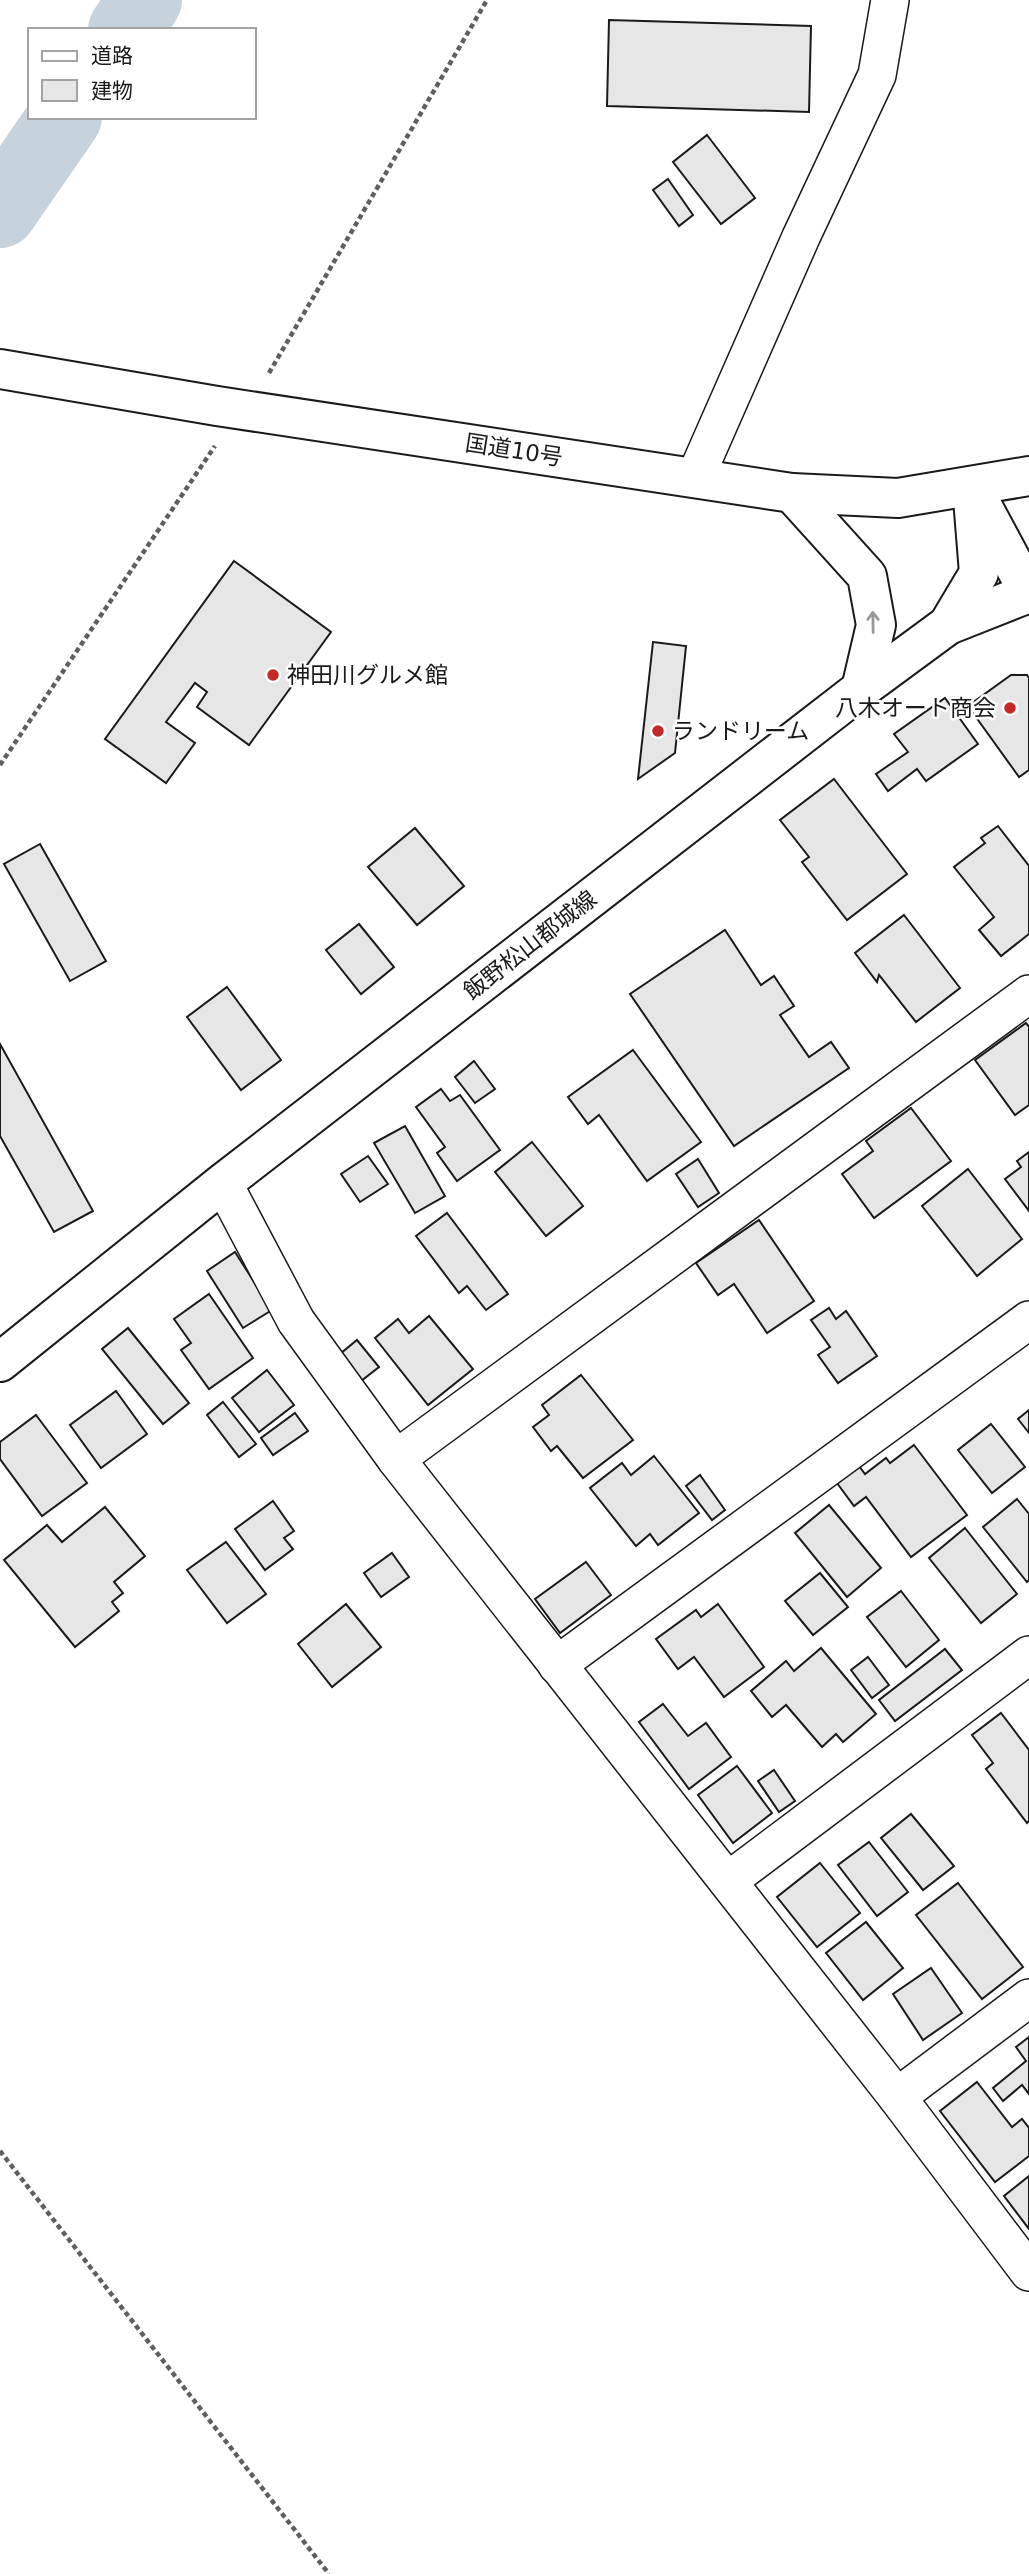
<svg xmlns="http://www.w3.org/2000/svg" width="1029" height="2574" font-family="'DejaVu Sans','Noto Sans JP',sans-serif">
  <style>
    .lines { fill: none; stroke-linecap: round; stroke-linejoin: round }
    .river { stroke: #c6d2dc; stroke-width: 74 }
    .building { fill: #e6e6e6; stroke: #1a1a1a; stroke-width: 2 }
    .street-casing { stroke: #1a1a1a; stroke-width: 40 }
    .secondary-casing { stroke: #1a1a1a; stroke-width: 42 }
    .highway-casing { stroke: #1a1a1a; stroke-width: 42 }
    .path { stroke: #5f5f5f; stroke-width: 4.5; stroke-dasharray: 5 3.5; stroke-linecap: butt }
    .street { stroke: #fff; stroke-width: 37 }
    .secondary { stroke: #fff; stroke-width: 38 }
    .highway { stroke: #fff; stroke-width: 38 }
    .oneway { stroke: #989898 }
    .poi-dot { fill: #c62828; stroke: #fff; stroke-width: 2.5 }
    .labels { text-anchor: middle; dominant-baseline: central; stroke-width: 5; stroke-linejoin: round; paint-order: stroke }
    .street-label { font-size: 23px; fill: #1a1a1a; stroke: #fff }
    .poi-label { font-size: 23px; fill: #1a1a1a; stroke: #fff; text-anchor: start }
  </style>
  <rect width="100%" height="100%" fill="#fff"/>
  <g class="lines">
    <g class="river">
      <path d="M 125,30 L 145,0"/>
      <path d="M 0,211 L 65,117"/>
    </g>
  </g>
  <g class="building">
    <path d="M 609,20 L 811,26 L 809,112 L 607,106 Z"/>
    <path d="M 707,135 L 755,198 L 721,224 L 673,162 Z"/>
    <path d="M 668,179 L 693,215 L 679,226 L 653,190 Z"/>
    <path d="M 234,561 L 331,632 L 249,745 L 197,707 L 207,692 L 195,683 L 166,722 L 195,743 L 166,783 L 105,739 Z"/>
    <path d="M 653,642 L 686,646 L 675,753 L 638,779 Z"/>
    <path d="M 1011,675 L 1027,675 L 1029,678 L 1029,770 L 1019,777 L 968,706 Z"/>
    <path d="M 945,698 L 978,744 L 926,781 L 917,769 L 888,791 L 876,774 L 908,752 L 894,734 Z"/>
    <path d="M 834,779 L 907,874 L 847,920 L 802,862 L 809,857 L 780,820 Z"/>
    <path d="M 998,826 L 1029,866 L 1029,934 L 1001,956 L 979,930 L 994,917 L 954,867 L 985,843 L 981,838 Z"/>
    <path d="M 415,828 L 464,886 L 417,925 L 368,867 Z"/>
    <path d="M 40,844 L 106,961 L 70,981 L 4,864 Z"/>
    <path d="M 904,915 L 960,988 L 916,1022 L 879,975 L 877,982 L 855,953 Z"/>
    <path d="M 359,924 L 394,967 L 361,994 L 326,950 Z"/>
    <path d="M 725,930 L 761,985 L 774,976 L 794,1006 L 780,1015 L 809,1057 L 831,1042 L 849,1068 L 734,1146 L 630,994 Z"/>
    <path d="M 227,987 L 281,1060 L 241,1090 L 187,1017 Z"/>
    <path d="M 1026,1023 L 1029,1027 L 1029,1105 L 1015,1115 L 975,1060 Z"/>
    <path d="M 0,1044 L 93,1211 L 54,1232 L 0,1136 Z"/>
    <path d="M 633,1050 L 701,1142 L 647,1181 L 599,1115 L 588,1124 L 568,1097 Z"/>
    <path d="M 474,1061 L 495,1089 L 475,1103 L 455,1077 Z"/>
    <path d="M 441,1089 L 450,1101 L 460,1095 L 500,1150 L 457,1181 L 437,1153 L 445,1147 L 416,1107 Z"/>
    <path d="M 911,1108 L 951,1161 L 874,1218 L 842,1174 L 873,1151 L 866,1141 Z"/>
    <path d="M 405,1126 L 445,1196 L 415,1213 L 374,1143 Z"/>
    <path d="M 532,1142 L 583,1206 L 546,1236 L 495,1172 Z"/>
    <path d="M 1029,1152 L 1029,1211 L 1005,1179 L 1021,1167 L 1017,1161 Z"/>
    <path d="M 368,1156 L 388,1184 L 360,1202 L 341,1174 Z"/>
    <path d="M 698,1159 L 719,1193 L 698,1207 L 676,1174 Z"/>
    <path d="M 968,1169 L 1022,1239 L 977,1276 L 922,1206 Z"/>
    <path d="M 447,1213 L 508,1294 L 486,1310 L 467,1286 L 459,1293 L 416,1236 Z"/>
    <path d="M 759,1220 L 814,1301 L 767,1333 L 734,1284 L 718,1295 L 696,1263 Z"/>
    <path d="M 235,1252 L 272,1310 L 243,1328 L 207,1271 Z"/>
    <path d="M 209,1294 L 253,1358 L 209,1389 L 181,1350 L 191,1343 L 174,1319 Z"/>
    <path d="M 829,1308 L 836,1319 L 846,1311 L 877,1356 L 838,1383 L 818,1355 L 830,1347 L 811,1320 Z"/>
    <path d="M 429,1316 L 473,1369 L 428,1405 L 375,1338 L 398,1319 L 409,1333 Z"/>
    <path d="M 128,1328 L 189,1403 L 163,1424 L 102,1349 Z"/>
    <path d="M 357,1340 L 379,1367 L 361,1381 L 340,1354 Z"/>
    <path d="M 267,1370 L 294,1405 L 259,1432 L 232,1398 Z"/>
    <path d="M 581,1375 L 633,1440 L 583,1478 L 557,1446 L 551,1451 L 533,1427 L 549,1415 L 542,1405 Z"/>
    <path d="M 116,1391 L 147,1434 L 101,1468 L 70,1425 Z"/>
    <path d="M 223,1402 L 256,1444 L 239,1457 L 207,1415 Z"/>
    <path d="M 1029,1410 L 1029,1433 L 1018,1419 Z"/>
    <path d="M 295,1413 L 308,1431 L 273,1455 L 261,1438 Z"/>
    <path d="M 36,1415 L 87,1483 L 42,1516 L 0,1459 L 0,1442 Z"/>
    <path d="M 991,1424 L 1025,1467 L 992,1493 L 958,1450 Z"/>
    <path d="M 914,1445 L 967,1515 L 911,1557 L 866,1497 L 854,1506 L 837,1483 L 859,1466 L 865,1474 L 886,1458 L 890,1463 Z"/>
    <path d="M 654,1456 L 699,1513 L 658,1545 L 650,1534 L 636,1546 L 590,1488 L 622,1463 L 631,1475 Z"/>
    <path d="M 700,1475 L 725,1510 L 712,1520 L 686,1486 Z"/>
    <path d="M 1017,1499 L 1029,1514 L 1029,1580 L 1027,1582 L 983,1527 Z"/>
    <path d="M 273,1501 L 294,1531 L 284,1538 L 293,1549 L 265,1570 L 235,1529 Z"/>
    <path d="M 829,1505 L 881,1568 L 847,1597 L 795,1533 Z"/>
    <path d="M 105,1507 L 145,1556 L 114,1582 L 123,1593 L 112,1602 L 119,1611 L 75,1647 L 4,1560 L 47,1525 L 62,1542 Z"/>
    <path d="M 965,1528 L 1017,1594 L 981,1623 L 929,1558 Z"/>
    <path d="M 226,1542 L 266,1594 L 227,1623 L 187,1570 Z"/>
    <path d="M 392,1553 L 409,1577 L 381,1597 L 364,1573 Z"/>
    <path d="M 586,1562 L 611,1595 L 560,1633 L 535,1599 Z"/>
    <path d="M 820,1573 L 848,1607 L 813,1635 L 785,1601 Z"/>
    <path d="M 901,1591 L 939,1640 L 906,1667 L 867,1617 Z"/>
    <path d="M 346,1604 L 381,1647 L 332,1687 L 298,1644 Z"/>
    <path d="M 718,1604 L 764,1667 L 724,1697 L 694,1657 L 678,1669 L 656,1639 L 696,1610 L 701,1617 Z"/>
    <path d="M 821,1648 L 876,1714 L 843,1742 L 836,1734 L 822,1747 L 786,1705 L 772,1717 L 751,1691 L 786,1661 L 794,1671 Z"/>
    <path d="M 945,1649 L 962,1670 L 895,1721 L 879,1700 Z"/>
    <path d="M 868,1657 L 889,1685 L 872,1698 L 851,1670 Z"/>
    <path d="M 663,1704 L 688,1736 L 706,1723 L 731,1757 L 689,1789 L 639,1722 Z"/>
    <path d="M 1001,1713 L 1029,1750 L 1029,1821 L 1027,1823 L 986,1769 L 993,1763 L 972,1735 Z"/>
    <path d="M 737,1766 L 772,1813 L 733,1843 L 698,1795 Z"/>
    <path d="M 774,1770 L 795,1801 L 779,1812 L 758,1781 Z"/>
    <path d="M 911,1814 L 954,1866 L 923,1890 L 881,1838 Z"/>
    <path d="M 869,1842 L 908,1892 L 877,1916 L 838,1865 Z"/>
    <path d="M 820,1863 L 860,1913 L 817,1947 L 777,1897 Z"/>
    <path d="M 958,1883 L 1023,1967 L 982,1999 L 916,1915 Z"/>
    <path d="M 866,1922 L 903,1968 L 863,2000 L 826,1953 Z"/>
    <path d="M 931,1968 L 962,2013 L 923,2040 L 893,1994 Z"/>
    <path d="M 1029,2037 L 1029,2094 L 1022,2085 L 1003,2101 L 993,2088 L 1026,2061 L 1016,2047 Z"/>
    <path d="M 977,2082 L 1012,2127 L 1022,2119 L 1029,2128 L 1029,2156 L 995,2182 L 940,2111 Z"/>
    <path d="M 1029,2176 L 1029,2229 L 1004,2196 Z"/>
  </g>
  <g class="lines">
    <defs>
      <g id="street">
        <path d="M 695,478 L 801,237 L 877,75 L 890,0"/>
        <path d="M 223,1183 L 296,1321 L 396,1459 L 897,2097 L 1029,2272"/>
        <path d="M 396,1459 L 1029,994"/>
        <path d="M 557,1665 L 1029,1320"/>
        <path d="M 728,1881 L 1029,1655"/>
        <path d="M 897,2097 L 1029,1998"/>
      </g>
      <g id="secondary">
        <path d="M 979,500 L 1029,593"/>
        <path d="M 0,1362 L 223,1183 L 861,689 L 948,625 L 979,573 L 972,486"/>
      </g>
      <g id="highway">
        <path d="M 0,369 L 217,406 L 792,493 L 898,498 L 1029,476"/>
        <path d="M 792,493 L 867,576 L 876,625 L 861,689"/>
        <path d="M 948,625 L 1029,593"/>
      </g>
    </defs>
    <use href="#street" class="street-casing"/>
    <use href="#secondary" class="secondary-casing"/>
    <use href="#highway" class="highway-casing"/>
    <g class="path">
      <path d="M 269,373 L 487,0"/>
      <path d="M 0,765 L 215,446"/>
      <path d="M 0,2151 L 329,2574"/>
    </g>
    <use href="#street" class="street"/>
    <use href="#secondary" class="secondary"/>
    <use href="#highway" class="highway"/>
  </g>
  <defs><path id="oneway-shaft" d="M-6 0H5M1.5-3L5.5 0L1.5 3" fill="none" stroke-width="1.6" stroke-linecap="round" stroke-linejoin="round" transform="scale(1.75)"/></defs>
  <use class="oneway" href="#oneway-shaft" transform="translate(873 622) rotate(-91)"/>
  <g class="poi-dot">
    <circle cx="273" cy="675" r="7"/>
    <circle cx="1010" cy="708" r="7"/>
    <circle cx="658" cy="731" r="7"/>
  </g>
  <g class="labels">
    <g class="street-label">
      <text transform="translate(514 450) rotate(9)">国道10号</text>
      <text transform="translate(530 945) rotate(-38)">飯野松山都城線</text>
    </g>
    <g class="poi-label">
      <text x="287" y="675">神田川グルメ館</text>
      <text x="996" y="708" text-anchor="end">八木オート商会</text>
      <text x="672" y="731">ランドリーム</text>
    </g>
  </g>
  <rect x="28" y="28" width="228" height="91" fill="#ffffff" stroke="#a3a3a3" stroke-width="2"/>
  <rect x="42" y="51" width="35" height="10" fill="#ffffff" stroke="#a3a3a3" stroke-width="2"/>
  <text x="91" y="63" font-size="21" fill="#1a1a1a">道路</text>
  <rect x="42" y="80" width="35" height="21" fill="#e6e6e6" stroke="#a3a3a3" stroke-width="2"/>
  <text x="91" y="98" font-size="21" fill="#1a1a1a">建物</text>
</svg>
